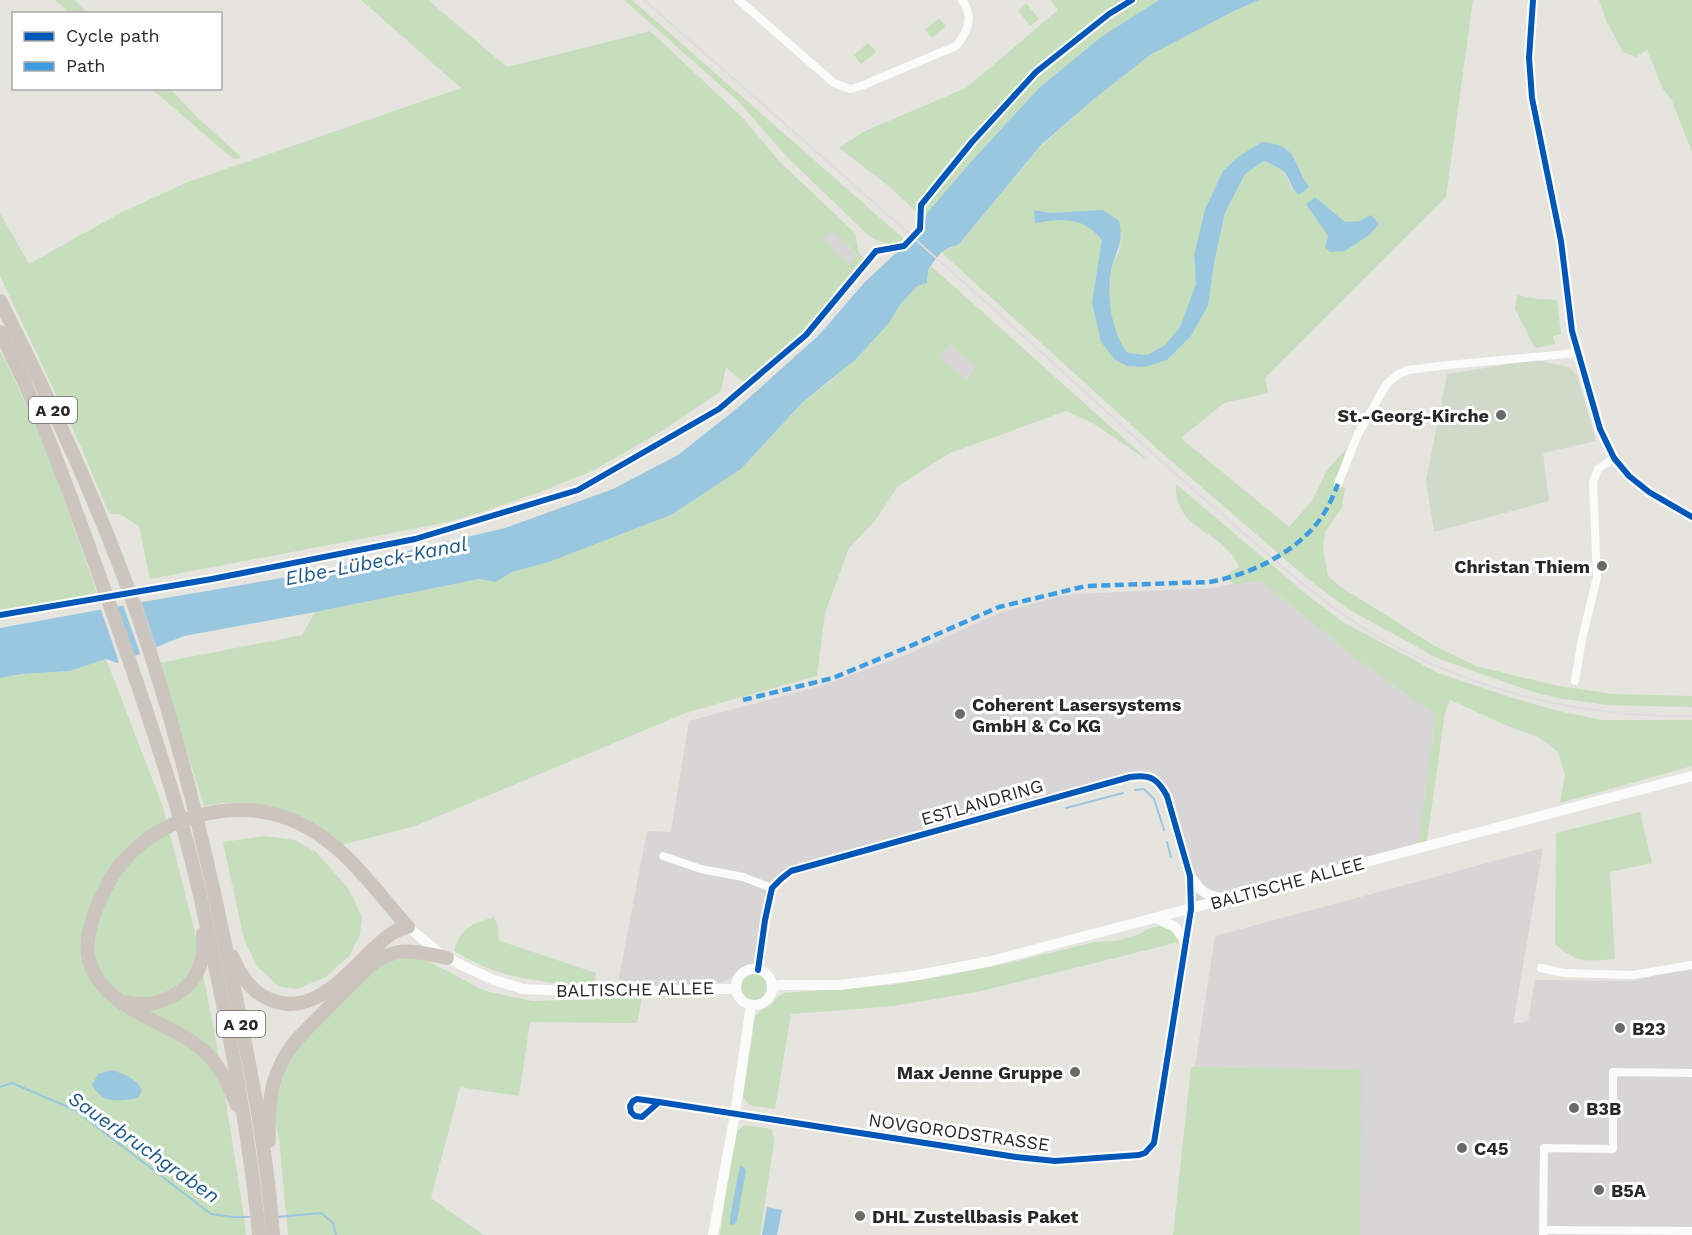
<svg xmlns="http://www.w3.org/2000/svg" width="1692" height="1235" font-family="'Work Sans',sans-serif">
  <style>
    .industrial { fill: #d7d5d6 }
    .green { fill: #c6debb; fill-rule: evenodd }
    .cemetery { fill: #d1dac8 }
    .water { fill: #9ac7e0 }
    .pier { fill: #e6e4df }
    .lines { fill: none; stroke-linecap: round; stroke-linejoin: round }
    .stream { stroke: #9ac7e0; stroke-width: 2 }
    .street { stroke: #fbfbfa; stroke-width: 8 }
    .secondary { stroke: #fbfbfa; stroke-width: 10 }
    .highway { stroke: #ccc5bd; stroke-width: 14 }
    .rail { stroke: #dddcde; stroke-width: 2 }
    .quiet { stroke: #3d9ce0; stroke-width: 4.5; stroke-dasharray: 9 4.5; stroke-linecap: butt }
    .cycleway-casing { stroke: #fff; stroke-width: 10 }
    .cycleway { stroke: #0057b8; stroke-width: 6 }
    .poi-dot { fill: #6a6a68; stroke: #fff; stroke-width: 2 }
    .labels { text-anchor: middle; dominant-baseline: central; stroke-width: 6; stroke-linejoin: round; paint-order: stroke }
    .shield { fill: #fff; stroke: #686868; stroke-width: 1.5 }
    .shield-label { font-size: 16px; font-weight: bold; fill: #282828 }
    .poi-label { font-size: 18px; font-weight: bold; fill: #282828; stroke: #fff; text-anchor: start }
    .street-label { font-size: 18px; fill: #282828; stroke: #fff }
    .water-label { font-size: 20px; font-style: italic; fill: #1c5889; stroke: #fff }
  </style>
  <rect width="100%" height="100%" fill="#e6e4df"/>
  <g class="industrial">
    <path d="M 833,229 L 858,256 L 849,265 L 823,239 Z"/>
    <path d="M 950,344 L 975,367 L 964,380 L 939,357 Z"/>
    <path d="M 1249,581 L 1261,581 L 1357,659 L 1436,716 L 1418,844 L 1218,897 L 1191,902 L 1190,876 L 1161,785 L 1143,775 L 791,871 L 772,888 L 759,964 L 748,964 L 738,970 L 730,979 L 723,982 L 617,988 L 647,831 L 671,832 L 689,721 L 824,685 L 908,654 L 999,613 L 1060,596 L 1075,594 L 1212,588 Z"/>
    <path d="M 1543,848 L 1513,1024 L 1528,1021 L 1535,980 L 1635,981 L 1692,965 L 1692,1235 L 1360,1235 L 1360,1069 L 1195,1067 L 1215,936 Z"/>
  </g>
  <g class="green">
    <path d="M 55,0 L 75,0 L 87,13 L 70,13 Z"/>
    <path d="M 361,0 L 428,0 L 507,67 L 650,31 L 744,119 L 779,161 L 856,234 C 857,249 857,254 870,263 L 807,339 L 748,387 L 726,367 L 721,391 L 662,431 L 594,470 L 540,492 L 476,514 L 444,523 L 150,579 L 139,526 L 120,514 L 111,514 L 109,511 L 108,511 L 81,447 L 0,276 L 0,213 L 29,264 L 122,212 L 188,182 L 461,88 ZM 833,230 L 858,255 L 849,265 L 823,239 Z"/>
    <path d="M 624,0 L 632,0 L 903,238 L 903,243 C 889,246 881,243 869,236 L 787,157 L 738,101 Z"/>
    <path d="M 1050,0 L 1159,0 L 1101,37 L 1039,88 L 969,164 L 927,213 L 922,231 L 914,210 L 890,187 L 839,148 L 865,131 L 966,88 L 1058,10 Z"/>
    <path d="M 1259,0 L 1473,0 L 1446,197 L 1265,378 L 1268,393 L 1224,403 L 1181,438 L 1289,527 L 1312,501 L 1327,470 L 1347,448 L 1334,483 L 1345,488 L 1342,507 L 1325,532 L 1323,549 L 1328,576 L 1341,587 L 1435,646 L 1476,666 L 1558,686 L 1612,694 L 1692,696 L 1692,707 L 1607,705 L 1557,698 L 1530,691 L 1437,658 L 1348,609 L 1308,579 L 1161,452 L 942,253 C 948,248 954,248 960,243 L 1039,148 L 1094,99 L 1150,55 L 1234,11 ZM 1286,148 L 1295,158 L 1308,187 L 1292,189 C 1286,172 1280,168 1264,161 L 1245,174 L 1225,213 L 1214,263 L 1208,306 L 1191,336 L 1167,360 L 1127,366 L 1115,360 L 1101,342 L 1098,268 L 1103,240 C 1082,216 1065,219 1035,223 L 1034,210 L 1051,213 L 1122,233 C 1121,239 1120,245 1119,251 C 1117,257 1113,262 1112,269 C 1107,295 1110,333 1128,353 L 1147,355 L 1165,345 L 1180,327 L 1196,284 L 1194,255 L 1205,209 L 1223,171 ZM 1315,197 L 1345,223 L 1359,221 L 1371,215 L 1325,247 L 1328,236 Z"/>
    <path d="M 1599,0 L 1692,0 L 1692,152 L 1672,101 L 1663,89 L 1647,50 L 1636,57 L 1623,52 L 1606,20 Z"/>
    <path d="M 1026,3 L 1039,19 L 1030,26 L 1018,10 Z"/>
    <path d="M 939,18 L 946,26 L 932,38 L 925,30 Z"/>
    <path d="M 868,43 L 876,52 L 861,64 L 854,55 Z"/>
    <path d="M 152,89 L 170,89 L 197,117 L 240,156 L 239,159 L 234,159 L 226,153 Z"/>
    <path d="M 931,266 L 1149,461 L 1091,422 L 1066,411 L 950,453 L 898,486 L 875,521 L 849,548 L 825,613 L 817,676 L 688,712 L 415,826 L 342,845 L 244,804 L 222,803 L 204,806 L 159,663 L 302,635 L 315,612 L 479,579 L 496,582 L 512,572 L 549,562 L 671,515 L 741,469 L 802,403 L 832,380 L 889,323 L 900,305 L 917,286 L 927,283 L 928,273 ZM 950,344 L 975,367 L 965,380 L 939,357 Z"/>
    <path d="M 1517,295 L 1539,299 L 1557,300 L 1561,334 L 1553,336 L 1555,344 L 1535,348 L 1515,309 Z"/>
    <path d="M 0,351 L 7,363 L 49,457 L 97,593 L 0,611 Z"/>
    <path d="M 1176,484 L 1306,594 L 1343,622 L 1438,673 L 1516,699 L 1563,712 L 1602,720 L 1692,720 L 1692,766 L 1560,803 L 1565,775 L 1558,752 L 1537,736 L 1517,730 L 1450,700 L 1445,712 L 1427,841 L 1418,844 L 1436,716 L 1357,659 L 1261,581 L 1234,584 L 1225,576 L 1239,567 C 1224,529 1174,533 1176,484 Z"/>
    <path d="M 106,659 L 163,807 L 195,933 L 217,1046 L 242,1203 L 246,1235 L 0,1235 L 0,678 L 22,674 L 70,671 Z"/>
    <path d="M 1640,812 L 1652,863 L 1610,872 L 1615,959 C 1585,961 1578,964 1555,944 L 1556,833 Z"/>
    <path d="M 265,836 L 294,840 L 315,851 L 348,888 L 362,917 L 360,934 L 350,955 L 326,977 L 297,989 L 278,986 L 256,965 L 244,939 L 223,842 Z"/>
    <path d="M 494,917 L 498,927 L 499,940 L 512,945 L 596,973 L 594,988 C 557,983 518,981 483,966 C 473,962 464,956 454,951 C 460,928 472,924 494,917 Z"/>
    <path d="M 1161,926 C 1169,927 1176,933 1179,942 L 982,991 L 894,1006 L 791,1014 L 775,1109 L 749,1105 L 743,1097 L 755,1017 C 759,1010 766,1009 772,1004 C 776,999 778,996 784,993 L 891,985 L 943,976 L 1009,963 L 1095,942 L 1115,941 L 1140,934 L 1150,928 Z"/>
    <path d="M 418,956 L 485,991 L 532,1001 L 642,998 L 637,1023 L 530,1022 L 519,1096 L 460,1087 L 431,1198 L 484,1235 L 288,1235 L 279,1139 L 273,1112 L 285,1071 L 302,1041 L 387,959 Z"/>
    <circle cx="754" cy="987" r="14"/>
    <path d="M 1191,1067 L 1361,1069 L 1360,1235 L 1173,1235 Z"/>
    <path d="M 745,1125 L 772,1129 L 774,1142 L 760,1235 L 720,1235 L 729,1170 L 737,1131 Z"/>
  </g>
  <path class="cemetery" d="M 1536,360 L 1569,367 L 1577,375 L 1596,441 L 1543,453 L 1549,501 L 1434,532 L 1426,481 L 1447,374 Z"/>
  <g class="water">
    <path d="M 1159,0 L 1259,0 L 1234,11 L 1150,55 L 1094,99 L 1041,145 L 960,243 C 956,247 951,246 947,249 C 940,252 930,265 928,272 C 928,273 927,282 927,283 L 917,286 L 900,305 L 889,323 L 856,359 L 802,403 L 741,469 L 671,515 L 549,562 L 512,572 L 496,582 L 479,579 L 315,612 L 184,636 L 117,663 L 106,659 L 70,671 L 22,674 L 0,678 L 0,628 L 148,601 L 323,571 L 505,528 L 613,489 L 678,455 L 740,406 L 820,334 L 863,284 L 899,250 L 906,248 L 922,231 L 927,213 L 969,164 L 1039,88 L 1101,37 Z"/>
    <path d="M 1262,142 C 1299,145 1292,162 1309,187 L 1299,195 C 1291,188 1293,186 1288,178 C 1284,169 1273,165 1264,161 L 1245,174 L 1225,213 L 1214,263 L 1208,306 L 1191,336 L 1167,360 L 1146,367 L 1127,366 L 1115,360 L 1101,342 L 1092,302 L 1102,240 C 1082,216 1064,219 1035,223 L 1034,210 L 1051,213 L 1103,210 L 1119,221 C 1124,243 1117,248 1112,267 C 1106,293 1111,333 1128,353 L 1147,355 L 1165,345 L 1180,327 L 1196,284 L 1194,255 L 1205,209 L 1223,171 L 1238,157 Z"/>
    <path d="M 1315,197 L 1345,222 L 1359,221 L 1371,215 L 1379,224 L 1369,235 L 1345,251 L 1330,252 L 1325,247 L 1328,236 L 1306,204 Z"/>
    <path d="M 112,1070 C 124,1074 136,1078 142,1090 L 138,1098 C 118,1101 104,1105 92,1085 L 98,1074 Z"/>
    <path d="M 740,1166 L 744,1167 L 746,1170 L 737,1221 L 734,1225 L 730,1224 L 730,1217 Z"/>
    <path d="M 767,1207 L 782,1210 L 777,1235 L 762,1235 Z"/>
  </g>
  <g class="pier">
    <path d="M 140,599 L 157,650 L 141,656 L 122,602 Z"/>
    <path d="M 116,604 L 135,659 L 120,665 L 100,607 Z"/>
  </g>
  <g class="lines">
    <g class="stream">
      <path d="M 1135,790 L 1144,789 L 1154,799 L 1164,830"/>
      <path d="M 1066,808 L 1123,793"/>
      <path d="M 1167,842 L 1171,857"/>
      <path d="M 0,1087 L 12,1083 L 75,1110 L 211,1214 L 232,1217 L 253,1217"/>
      <path d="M 277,1217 L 321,1213 L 333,1223 L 336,1235"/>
    </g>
    <g class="street">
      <path d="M 739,0 L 834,83 L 850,89 L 861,86 L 956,46 C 968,32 974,16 962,0"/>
      <path d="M 1338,484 L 1358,434 L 1386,385 L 1397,375 L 1408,370 L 1448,365 L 1577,353"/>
      <path d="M 1575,681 L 1582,639 L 1597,577 L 1593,482 L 1598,469 L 1614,458"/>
      <path d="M 663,856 L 701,869 L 743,877 L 772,888"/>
      <path d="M 1541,968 L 1564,973 L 1633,975 L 1692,965"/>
      <path d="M 659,1102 L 642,1117 L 635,1116 L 631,1112 L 630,1106 L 633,1101 L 637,1099 L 659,1102 L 1016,1157 L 1055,1161 L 1139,1155 L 1145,1153 L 1154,1143 L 1191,909 L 1190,876 L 1167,796 C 1157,778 1150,774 1130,777 L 791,871 L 781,879 L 772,888 L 765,920 L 758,970"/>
      <path d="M 1543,1230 L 1692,1231"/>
      <path d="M 1543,1235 L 1544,1148 L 1613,1149 L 1613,1072 L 1692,1073"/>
    </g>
    <g class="secondary">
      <path d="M 1533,0 L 1529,58 L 1532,98 L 1561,241 L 1572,331 L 1600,429 L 1614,458 L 1629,476 L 1649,492 L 1692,517"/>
      <path d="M 1190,876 C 1200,890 1204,895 1222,898"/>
      <path d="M 1156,918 L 1175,927 L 1186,942"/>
      <path d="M 408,927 L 438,952 L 461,965 L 494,980 L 523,989 L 614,993 L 710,989 L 736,989"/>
      <circle cx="754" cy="987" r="18"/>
      <path d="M 772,988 L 779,985 L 840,985 L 918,975 L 991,961 L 1692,776"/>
      <path d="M 713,1235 L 735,1114 L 751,1005"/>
    </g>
    <g class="highway">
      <path d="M 0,301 C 52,403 100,508 138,616 C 179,735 208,859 233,983 C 250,1066 267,1150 273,1235"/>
      <path d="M 0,332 C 42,413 72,500 103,586 C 133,669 162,754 186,839 C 203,901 215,965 228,1029 C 241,1097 253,1166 259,1235"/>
      <path d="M 232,956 C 240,975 252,993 271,1000 C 312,1017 347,975 373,949 C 384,940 393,929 408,927 C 373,888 343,841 292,820 C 238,798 168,814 128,856 C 115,869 106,886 99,902 C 92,919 84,941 89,960 C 104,1012 168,1019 204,1051 C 220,1065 229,1086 237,1105"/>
      <path d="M 127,1002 C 156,1010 193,993 201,962 C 204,953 203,943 203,934"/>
      <path d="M 269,1141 C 268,1115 269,1087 281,1064 C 290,1044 307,1029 322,1014 C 338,997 355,981 371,965 C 398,944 417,952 447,958"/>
    </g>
    <path class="rail" d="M 644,0 C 785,124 926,247 1064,373 C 1124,428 1183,482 1245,534 C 1289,573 1333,612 1385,641 C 1478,692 1586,718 1692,716"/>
    <path class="quiet" d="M 743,700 L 833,678 L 908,647 L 999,607 L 1086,586 L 1209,582 C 1252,575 1304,549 1326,510 C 1331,502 1334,493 1338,484"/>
    <defs>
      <g id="cycleway">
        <path d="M 1533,0 L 1529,58 L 1532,98 L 1561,241 L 1572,331 L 1600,429 L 1614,458 L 1629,476 L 1649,492 L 1692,517"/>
        <path d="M 0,615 L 212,579 L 415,539 L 578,490 L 719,409 L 806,335 L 876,251 L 904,246 L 920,229 L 921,205 L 972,142 L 1036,72 L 1109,14 L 1132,0"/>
        <path d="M 659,1102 L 642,1117 L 635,1116 L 631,1112 L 630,1106 L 633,1101 L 637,1099 L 659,1102 L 1016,1157 L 1055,1161 L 1139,1155 L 1145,1153 L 1154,1143 L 1191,909 L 1190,876 L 1167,796 C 1157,778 1150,774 1130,777 L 791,871 L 781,879 L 772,888 L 765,920 L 758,970"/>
      </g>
    </defs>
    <use href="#cycleway" class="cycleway-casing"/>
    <use href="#cycleway" class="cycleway"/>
  </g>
  <g class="poi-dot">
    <circle cx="1501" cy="415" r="6"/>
    <circle cx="1602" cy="566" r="6"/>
    <circle cx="960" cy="714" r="6"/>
    <circle cx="1620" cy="1028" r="6"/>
    <circle cx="1075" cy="1072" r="6"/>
    <circle cx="1574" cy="1108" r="6"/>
    <circle cx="1462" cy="1148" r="6"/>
    <circle cx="1599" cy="1190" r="6"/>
    <circle cx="860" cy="1216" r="6"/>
  </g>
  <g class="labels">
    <g class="shield">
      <rect x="29" y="397" width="48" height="26" rx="4.5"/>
      <rect x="217" y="1011" width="48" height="26" rx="4.5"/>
    </g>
    <g class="shield-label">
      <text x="53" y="410">A 20</text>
      <text x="241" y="1024">A 20</text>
    </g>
    <g class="poi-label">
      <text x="1489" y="415" text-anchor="end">St.-Georg-Kirche</text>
      <text x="1590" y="566" text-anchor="end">Christan Thiem</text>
      <text x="972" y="704">Coherent Lasersystems<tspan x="972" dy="21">GmbH &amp; Co KG</tspan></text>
      <text x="1632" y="1028">B23</text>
      <text x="1063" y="1072" text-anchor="end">Max Jenne Gruppe</text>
      <text x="1586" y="1108">B3B</text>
      <text x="1474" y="1148">C45</text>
      <text x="1611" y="1190">B5A</text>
      <text x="872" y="1216">DHL Zustellbasis Paket</text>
    </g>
    <g class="street-label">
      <text transform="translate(982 802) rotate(-16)">ESTLANDRING</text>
      <text transform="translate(1287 883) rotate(-15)">BALTISCHE ALLEE</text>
      <text transform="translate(635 989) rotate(-1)">BALTISCHE ALLEE</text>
      <text transform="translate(959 1132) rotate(8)">NOVGORODSTRASSE</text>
    </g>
    <g class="water-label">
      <text transform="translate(376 561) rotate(-11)">Elbe-Lübeck-Kanal</text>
      <text transform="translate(144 1147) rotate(35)">Sauerbruchgraben</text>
    </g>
  </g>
  <rect x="12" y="12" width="210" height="78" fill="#ffffff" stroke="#a9a9a9" stroke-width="1.5"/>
  <rect x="24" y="32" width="30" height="9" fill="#0057b8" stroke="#a9a9a9" stroke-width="1.5"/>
  <text x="66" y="42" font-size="18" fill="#282828">Cycle path</text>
  <rect x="24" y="62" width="30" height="9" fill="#3d9ce0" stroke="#a9a9a9" stroke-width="1.5"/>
  <text x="66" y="72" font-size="18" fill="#282828">Path</text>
</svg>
